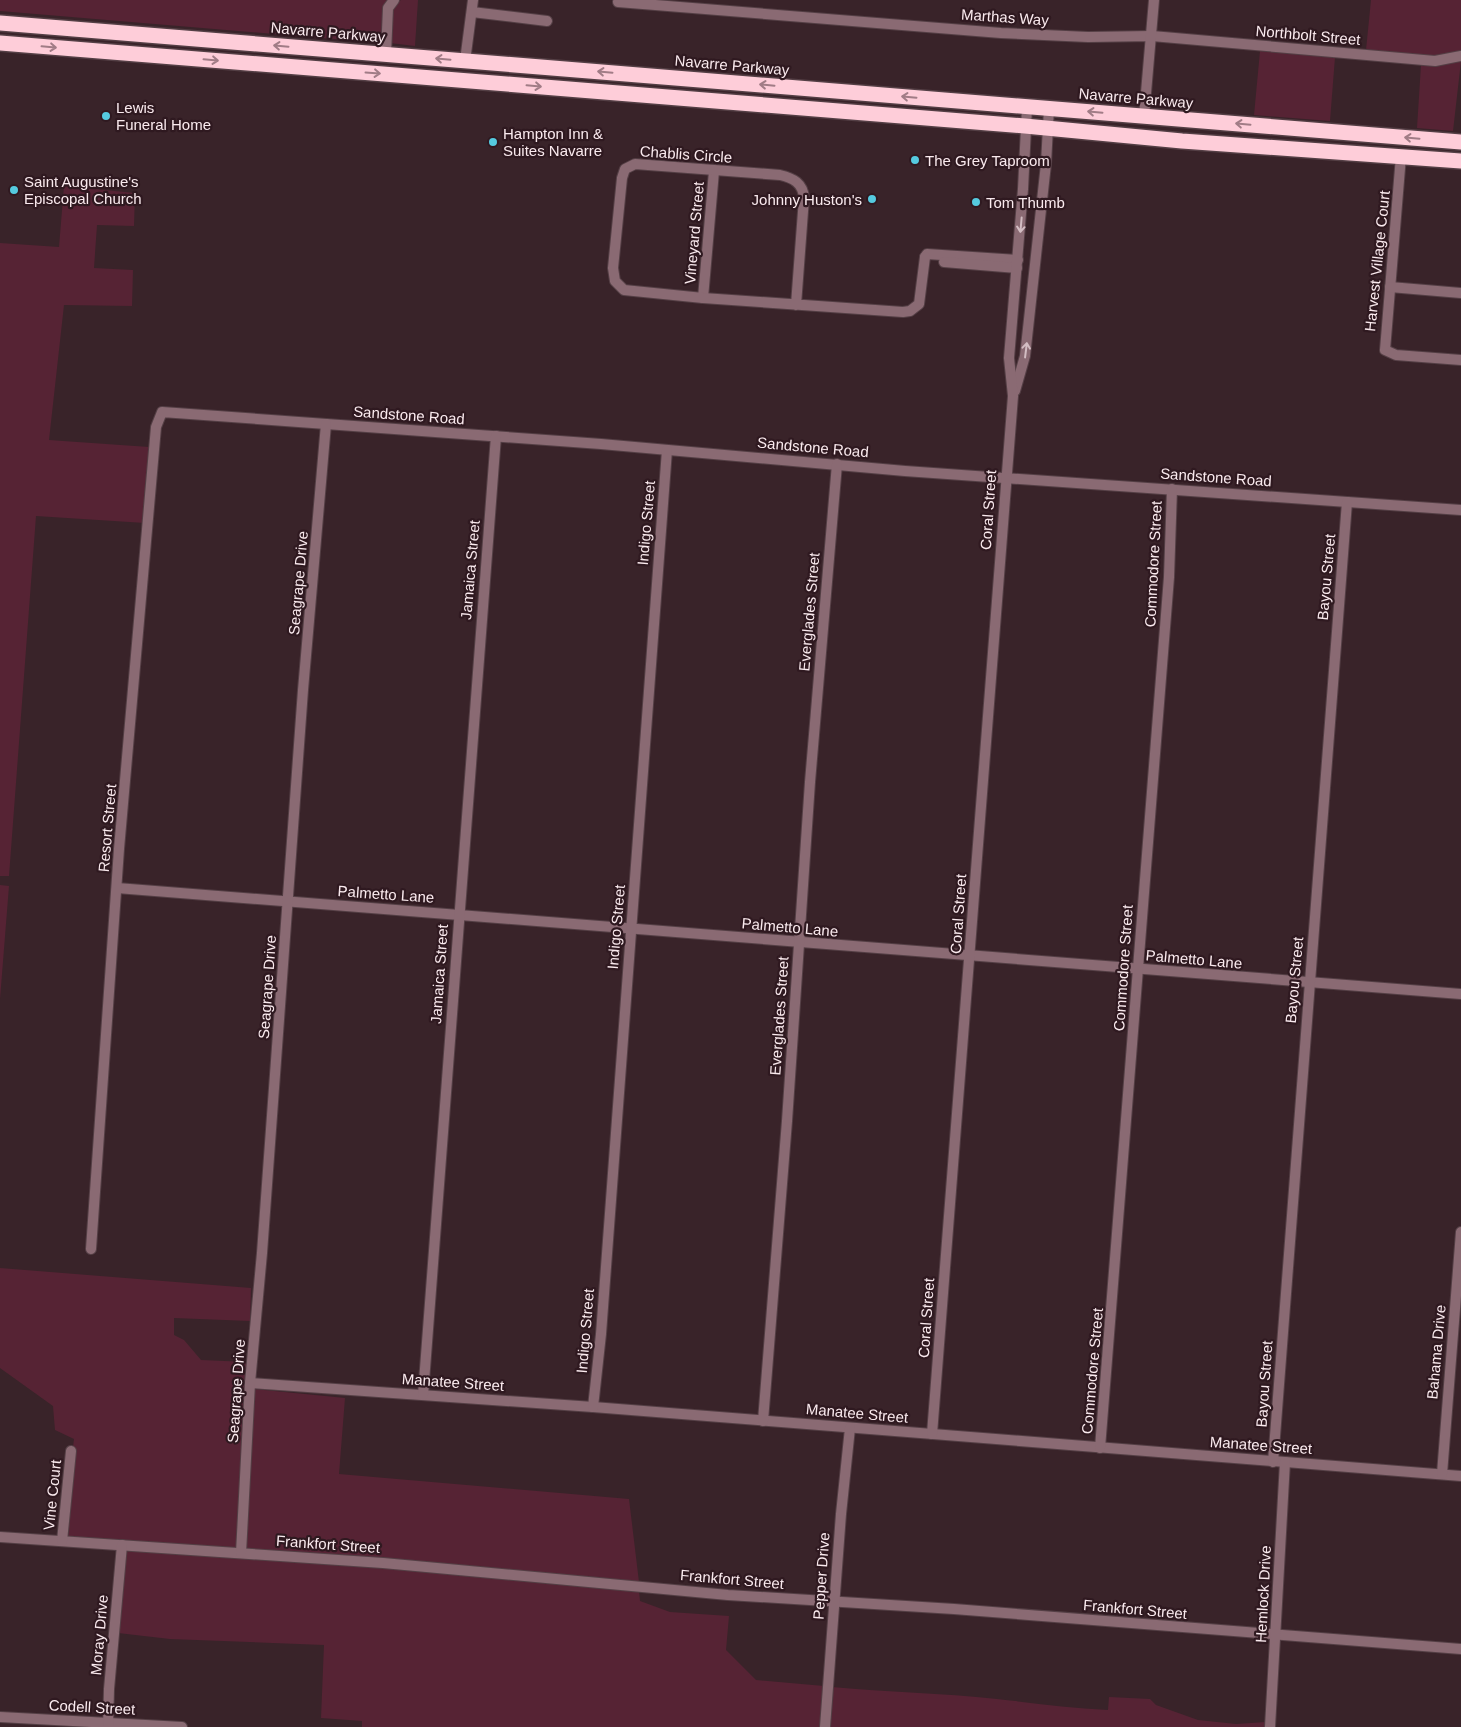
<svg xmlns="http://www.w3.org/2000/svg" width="1461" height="1727" font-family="Helvetica,sans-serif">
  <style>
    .green { fill: #562334 }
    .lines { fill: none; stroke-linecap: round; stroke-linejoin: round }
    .minor-casing { stroke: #543f45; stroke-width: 12 }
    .highway-casing { stroke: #543f45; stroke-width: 18 }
    .minor { stroke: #8a6a73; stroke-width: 10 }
    .highway { stroke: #fecdd9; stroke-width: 15 }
    .oneway { stroke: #a17c86 }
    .oneway2 { stroke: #d3bdc3 }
    .poi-dot { fill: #55cadf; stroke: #2f1920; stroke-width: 2 }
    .labels { text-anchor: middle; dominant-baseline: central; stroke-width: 4.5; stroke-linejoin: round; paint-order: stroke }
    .street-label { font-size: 15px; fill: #faeaee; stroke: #2f1920 }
    .poi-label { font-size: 15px; fill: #faeaee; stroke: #2f1920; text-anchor: start }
  </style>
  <rect width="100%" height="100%" fill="#392329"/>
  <g class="green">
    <path d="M 0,0 L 388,0 L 384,7 L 382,43 L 0,11 Z"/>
    <path d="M 401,0 L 418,0 L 415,46 L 390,43 L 392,7 Z"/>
    <path d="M 1371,0 L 1461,0 L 1461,51 L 1435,56 L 1366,50 Z"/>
    <path d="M 1260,51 L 1335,57 L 1330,121 L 1254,115 Z"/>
    <path d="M 1461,61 L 1453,131 L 1417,128 L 1421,65 L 1435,65 Z"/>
    <path d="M 64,186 L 135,193 L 134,226 L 97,225 L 94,268 L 133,270 L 132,306 L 64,305 L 49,440 L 149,447 L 145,523 L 36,516 L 9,876 L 0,876 L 0,243 L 59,247 Z"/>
    <path d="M 0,885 L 9,886 L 0,999 Z"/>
    <path d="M 0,1268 L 251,1288 L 250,1321 L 174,1318 L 174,1335 L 184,1340 L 201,1360 L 248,1362 L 237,1548 L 68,1537 L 76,1448 L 73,1447 L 74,1439 L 55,1430 L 53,1406 L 0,1368 Z"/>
    <path d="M 254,1389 L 345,1398 L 339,1474 L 629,1499 L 639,1582 L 245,1549 Z"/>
    <path d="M 126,1550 L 383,1568 L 639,1591 L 640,1601 L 670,1612 L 729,1616 L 726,1650 L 756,1680 L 824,1686 L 821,1727 L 362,1727 L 362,1721 L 321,1718 L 324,1645 L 170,1639 L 118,1633 Z"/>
    <path d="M 832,1687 C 887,1692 942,1693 997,1699 C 1034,1703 1070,1708 1108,1710 L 1109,1697 L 1150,1699 L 1156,1705 L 1198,1720 L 1236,1724 L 1266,1722 L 1266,1727 L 829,1727 Z"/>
  </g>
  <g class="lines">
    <defs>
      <g id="minor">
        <path d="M 618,2 L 1001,33 L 1088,37 L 1152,36 L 1435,61 L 1461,56"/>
        <path d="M 472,12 L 547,21"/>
        <path d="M 386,54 L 388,8 L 394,0"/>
        <path d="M 465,61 L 473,0"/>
        <path d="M 1144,116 L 1154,0"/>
        <path d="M 1401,156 L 1385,350 L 1396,355 L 1461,360"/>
        <path d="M 925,257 L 927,254 L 1018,260"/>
        <path d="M 944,262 L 1017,268"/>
        <path d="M 1390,287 L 1461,293"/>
        <path d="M 703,298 L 714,171"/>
        <path d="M 796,305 L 804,198 C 803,183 793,178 780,175 L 635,164 L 625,169 L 622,178 L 613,268 L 615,281 L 624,290 L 703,298 L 903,312 L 910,311 L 919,304 L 925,257"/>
        <path d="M 1015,391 L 1025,356 L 1046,164 L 1049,108"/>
        <path d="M 117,888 L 1461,994"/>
        <path d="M 91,1249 L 119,849 L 156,427 L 162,412 L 601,444 L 905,471 L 1461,510"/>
        <path d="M 250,1383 L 593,1407 L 1461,1476"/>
        <path d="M 423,1395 L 496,436"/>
        <path d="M 593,1407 L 601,1334 L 667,450"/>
        <path d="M 763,1421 L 787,1121 L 810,782 L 837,464"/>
        <path d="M 932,1434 L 1013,396 L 1009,358 L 1023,189 L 1027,107"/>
        <path d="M 1100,1448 L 1169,577 L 1172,489"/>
        <path d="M 1273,1462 L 1347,502"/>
        <path d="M 1442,1474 L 1461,1232"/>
        <path d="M 0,1537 L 383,1563 L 728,1595 L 954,1609 L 1461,1649"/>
        <path d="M 62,1541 L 71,1451"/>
        <path d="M 241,1553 L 250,1383 L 262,1253 L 303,690 L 326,424"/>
        <path d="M 0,1717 L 182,1727"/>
        <path d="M 108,1727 L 109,1689 L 122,1545"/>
        <path d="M 825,1727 L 841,1514 L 850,1428"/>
        <path d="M 1270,1727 L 1285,1462"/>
      </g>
      <g id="highway">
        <path d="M 0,23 L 1461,142"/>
        <path d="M 0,43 L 1025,126 L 1182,141 L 1461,161"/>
      </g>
    </defs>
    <use href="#minor" class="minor-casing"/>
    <use href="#highway" class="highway-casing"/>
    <use href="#minor" class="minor"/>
    <use href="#highway" class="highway"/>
  </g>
  <defs><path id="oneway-shaft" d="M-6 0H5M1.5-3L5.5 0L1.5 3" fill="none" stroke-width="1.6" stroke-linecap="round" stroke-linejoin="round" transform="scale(1.25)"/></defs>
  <g class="oneway">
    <use href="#oneway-shaft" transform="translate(281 46) rotate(-175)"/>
    <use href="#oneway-shaft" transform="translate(49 47) rotate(5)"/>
    <use href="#oneway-shaft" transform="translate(443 59) rotate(-175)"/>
    <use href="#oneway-shaft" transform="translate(211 60) rotate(5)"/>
    <use href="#oneway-shaft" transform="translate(605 72) rotate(-175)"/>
    <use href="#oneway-shaft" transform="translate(373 73) rotate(4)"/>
    <use href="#oneway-shaft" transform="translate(767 85) rotate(-175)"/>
    <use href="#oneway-shaft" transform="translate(534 86) rotate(5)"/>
    <use href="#oneway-shaft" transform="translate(909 97) rotate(-175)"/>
    <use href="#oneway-shaft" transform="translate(1095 112) rotate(-175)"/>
    <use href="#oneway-shaft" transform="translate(1243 124) rotate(-175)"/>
    <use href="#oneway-shaft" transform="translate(1412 138) rotate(-175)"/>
  </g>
  <g class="oneway2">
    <use href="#oneway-shaft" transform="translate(1021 225) rotate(95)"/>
    <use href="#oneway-shaft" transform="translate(1026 350) rotate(-83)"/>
  </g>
  <g class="poi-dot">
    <circle cx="106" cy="116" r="5"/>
    <circle cx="493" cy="142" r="5"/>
    <circle cx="915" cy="160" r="5"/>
    <circle cx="14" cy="190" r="5"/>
    <circle cx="872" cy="199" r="5"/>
    <circle cx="976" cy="202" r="5"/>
  </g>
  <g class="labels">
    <g class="street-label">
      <text transform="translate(1005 17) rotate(4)">Marthas Way</text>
      <text transform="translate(328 32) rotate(5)">Navarre Parkway</text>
      <text transform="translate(1308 35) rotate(5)">Northbolt Street</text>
      <text transform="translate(732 65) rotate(5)">Navarre Parkway</text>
      <text transform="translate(1136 98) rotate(5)">Navarre Parkway</text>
      <text transform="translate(686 154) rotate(4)">Chablis Circle</text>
      <text transform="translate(694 233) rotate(-85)">Vineyard Street</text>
      <text transform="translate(1377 261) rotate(-84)">Harvest Village Court</text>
      <text transform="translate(409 415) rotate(4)">Sandstone Road</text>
      <text transform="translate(813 447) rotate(5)">Sandstone Road</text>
      <text transform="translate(1216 477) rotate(4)">Sandstone Road</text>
      <text transform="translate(988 510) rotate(-86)">Coral Street</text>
      <text transform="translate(646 523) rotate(-85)">Indigo Street</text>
      <text transform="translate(1153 564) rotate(-87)">Commodore Street</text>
      <text transform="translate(470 570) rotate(-85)">Jamaica Street</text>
      <text transform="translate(1326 577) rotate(-85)">Bayou Street</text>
      <text transform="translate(298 583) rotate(-85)">Seagrape Drive</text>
      <text transform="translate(809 612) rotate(-85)">Everglades Street</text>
      <text transform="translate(107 828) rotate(-85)">Resort Street</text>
      <text transform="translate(386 894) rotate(4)">Palmetto Lane</text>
      <text transform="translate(958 914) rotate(-86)">Coral Street</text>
      <text transform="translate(616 927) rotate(-85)">Indigo Street</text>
      <text transform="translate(790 927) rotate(5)">Palmetto Lane</text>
      <text transform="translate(1194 959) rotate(5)">Palmetto Lane</text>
      <text transform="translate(1123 968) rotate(-86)">Commodore Street</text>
      <text transform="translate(439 974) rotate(-86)">Jamaica Street</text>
      <text transform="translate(1294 980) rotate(-85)">Bayou Street</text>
      <text transform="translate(267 987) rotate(-86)">Seagrape Drive</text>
      <text transform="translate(779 1016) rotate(-86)">Everglades Street</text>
      <text transform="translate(926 1318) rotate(-86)">Coral Street</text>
      <text transform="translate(585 1331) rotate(-85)">Indigo Street</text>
      <text transform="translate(1436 1352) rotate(-85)">Bahama Drive</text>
      <text transform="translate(1092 1371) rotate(-85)">Commodore Street</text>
      <text transform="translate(453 1382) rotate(4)">Manatee Street</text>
      <text transform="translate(1264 1384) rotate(-86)">Bayou Street</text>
      <text transform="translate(236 1391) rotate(-86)">Seagrape Drive</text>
      <text transform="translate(857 1413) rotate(5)">Manatee Street</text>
      <text transform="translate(1261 1445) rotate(4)">Manatee Street</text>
      <text transform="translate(52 1495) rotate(-84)">Vine Court</text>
      <text transform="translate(328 1544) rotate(4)">Frankfort Street</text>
      <text transform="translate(821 1576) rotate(-86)">Pepper Drive</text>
      <text transform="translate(732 1579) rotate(5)">Frankfort Street</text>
      <text transform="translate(1263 1594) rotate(-87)">Hemlock Drive</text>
      <text transform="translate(1135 1609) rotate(5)">Frankfort Street</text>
      <text transform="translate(99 1635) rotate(-85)">Moray Drive</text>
      <text transform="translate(92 1707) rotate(3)">Codell Street</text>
    </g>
    <g class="poi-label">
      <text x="116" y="107">Lewis<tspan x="116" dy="17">Funeral Home</tspan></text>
      <text x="503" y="133">Hampton Inn &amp;<tspan x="503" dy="17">Suites Navarre</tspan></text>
      <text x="925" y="160">The Grey Taproom</text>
      <text x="24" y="181">Saint Augustine's<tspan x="24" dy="17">Episcopal Church</tspan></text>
      <text x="862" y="199" text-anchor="end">Johnny Huston's</text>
      <text x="986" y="202">Tom Thumb</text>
    </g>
  </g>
</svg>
